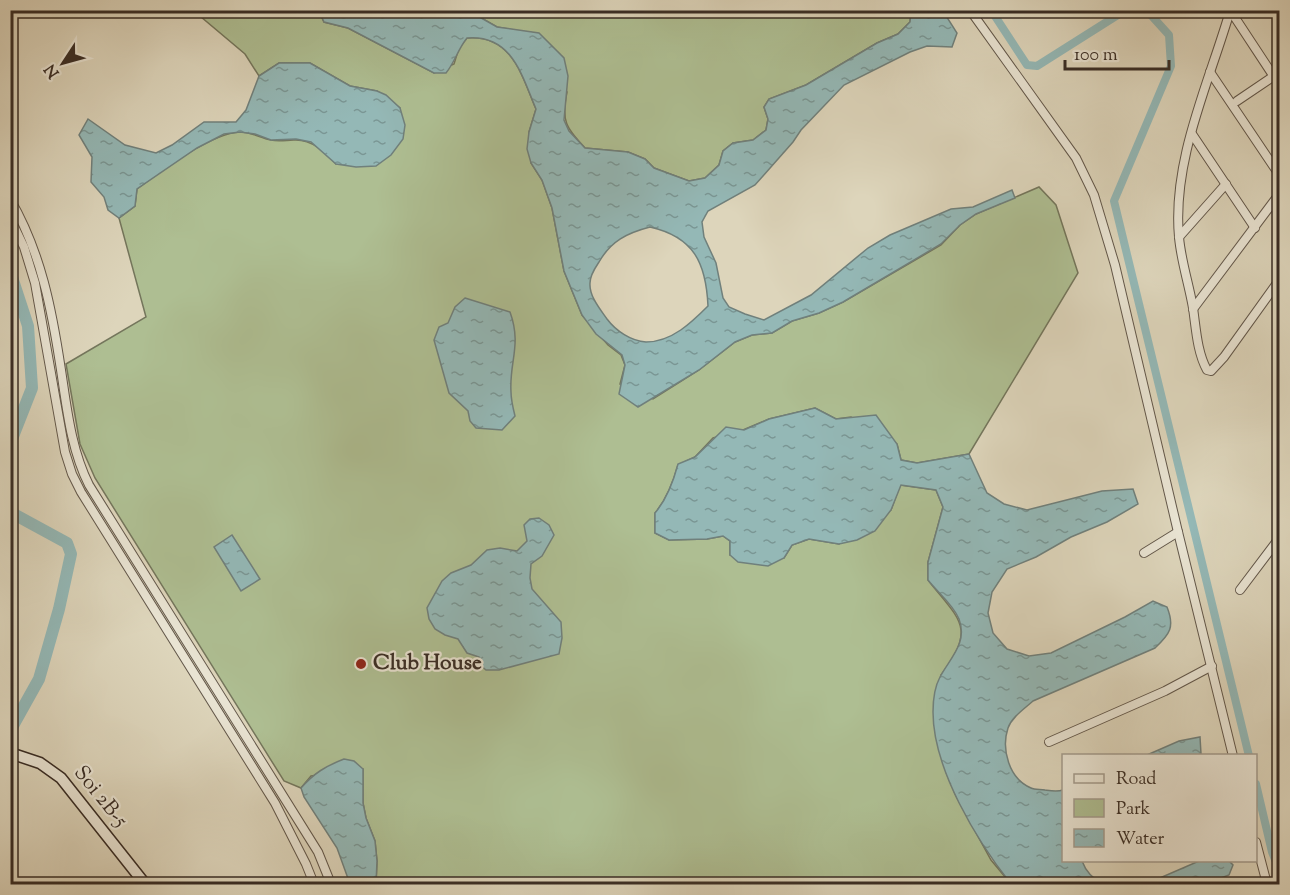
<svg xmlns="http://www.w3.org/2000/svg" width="1290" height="895" font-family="'Sorts Mill Goudy',serif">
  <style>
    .green { fill: #aebe92; stroke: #74765c; stroke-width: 1.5 }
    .water { fill: url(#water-ripples); stroke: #70807c; stroke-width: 1.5; fill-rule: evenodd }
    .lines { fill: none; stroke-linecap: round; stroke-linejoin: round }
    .canal { stroke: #94b8b6; stroke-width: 8 }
    .river { stroke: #94b8b6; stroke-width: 12 }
    .street-casing { stroke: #62574a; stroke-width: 10 }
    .secondary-casing { stroke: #392d25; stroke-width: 13 }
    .street { stroke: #e9e4d3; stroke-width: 8 }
    .secondary { stroke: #e9e4d3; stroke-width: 10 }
    .poi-dot { fill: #8f2418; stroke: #e9e4d3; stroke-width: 2 }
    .labels { text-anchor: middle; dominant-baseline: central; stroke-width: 4.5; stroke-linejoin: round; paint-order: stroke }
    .poi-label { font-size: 21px; font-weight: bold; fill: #392d25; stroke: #e9e4d3; text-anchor: start }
    .street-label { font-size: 21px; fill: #392d25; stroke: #e9e4d3 }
  </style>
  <defs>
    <pattern id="water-ripples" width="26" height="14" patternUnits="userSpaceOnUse" patternTransform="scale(1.5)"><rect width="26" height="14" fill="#94b8b6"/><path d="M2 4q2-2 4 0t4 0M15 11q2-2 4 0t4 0" fill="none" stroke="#7a9694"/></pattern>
  </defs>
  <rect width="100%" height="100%" fill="#ddd5bb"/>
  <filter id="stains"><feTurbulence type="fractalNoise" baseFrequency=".00333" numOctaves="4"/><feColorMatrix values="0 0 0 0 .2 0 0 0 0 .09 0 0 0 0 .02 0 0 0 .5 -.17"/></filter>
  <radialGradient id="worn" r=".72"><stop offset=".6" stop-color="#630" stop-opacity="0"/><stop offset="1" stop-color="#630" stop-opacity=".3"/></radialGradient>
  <g class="green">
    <path d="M 194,11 L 319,11 L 324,22 L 348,28 L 434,73 L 454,64 L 459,48 L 467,38 C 512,34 522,76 536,109 L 529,132 L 531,163 L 542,180 L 552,208 L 564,271 L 582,315 L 608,345 L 621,355 L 625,365 L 620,384 L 653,399 L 699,370 L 735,342 L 752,335 L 772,333 L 792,321 L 819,313 L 843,302 L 941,245 L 960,225 L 976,214 L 1039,187 L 1056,205 L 1078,273 L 969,454 L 917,463 L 901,460 L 897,444 L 851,417 L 836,419 L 815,408 L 769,419 L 743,430 L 713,438 L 695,457 L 678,465 C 673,483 667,499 655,513 L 655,533 L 669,540 L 707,539 L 723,536 L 730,541 L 730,555 L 784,558 L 792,545 L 809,539 L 839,544 L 891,510 L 900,485 L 936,490 L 943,507 L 928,562 L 928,580 C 960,621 977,627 941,675 L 946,772 L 956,796 L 991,860 L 1011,884 L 376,884 L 377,861 L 375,841 L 366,818 L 363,803 L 363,769 L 311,776 L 301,788 L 284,781 L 95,478 L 80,444 L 66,364 L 146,317 L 119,218 L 135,206 L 137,189 C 161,171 211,133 240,132 C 252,132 260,138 271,140 C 279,142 287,140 294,140 C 312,139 325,152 336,164 L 400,108 L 377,91 L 350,86 L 310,63 L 279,63 L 259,76 L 245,54 Z"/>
    <path d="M 447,11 L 911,11 L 910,22 L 898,34 L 877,43 L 806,85 L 769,99 L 764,107 L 768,119 L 766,130 L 753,140 L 733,143 L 723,151 L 719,165 L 705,178 L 689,181 L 654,168 L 645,159 L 628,152 L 585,148 C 566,128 561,121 567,92 L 514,30 L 497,27 L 476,15 Z"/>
  </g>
  <g class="water">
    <path d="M 319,11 L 447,11 L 476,15 L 497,27 L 539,33 L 564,58 L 568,76 L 564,120 L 569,131 L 585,148 L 628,152 L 645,159 L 654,168 L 689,181 L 705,178 L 719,165 L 723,151 L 733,143 L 753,140 L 766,130 L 768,119 L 764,107 L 769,99 L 806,85 L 877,43 L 898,34 L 910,22 L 911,11 L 943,11 L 957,33 L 952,47 L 927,46 L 910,52 L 844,85 L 801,130 L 793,142 L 755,185 L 708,211 L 702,222 L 704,237 L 716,263 L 723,298 L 729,307 L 745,314 L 764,320 L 811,295 L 868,248 L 890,235 L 951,209 L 973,207 L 1012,190 L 1015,198 L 976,214 L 960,225 L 941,244 L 843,302 L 819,313 L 792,321 L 772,333 L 752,335 L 735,342 L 699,370 L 638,407 L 619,394 L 625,365 L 622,355 L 596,334 L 582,315 L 564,271 L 552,208 L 542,180 L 531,163 L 527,149 L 529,132 L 536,109 C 522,76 512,34 467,38 C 458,49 455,62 446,73 L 434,73 L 348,28 L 324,22 ZM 650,227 C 694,237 706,263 708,306 C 692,322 672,342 646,342 C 631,341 616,331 607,319 C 600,309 589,296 590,283 C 590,275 595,268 599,262 C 611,241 627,233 650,227 Z"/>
    <path d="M 279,63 L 310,63 L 350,86 L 377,91 L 386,95 L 400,108 L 405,125 L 403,139 L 391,155 L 376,166 L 356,167 L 336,164 L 311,142 L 296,139 L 271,140 L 255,134 L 240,132 L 224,134 L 197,148 L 137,189 L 135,206 L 119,218 L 108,210 L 104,197 L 91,182 L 92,157 L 79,135 L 88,119 L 125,145 L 156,153 L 172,145 L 204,122 L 236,122 L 246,110 L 259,76 Z"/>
    <path d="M 465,298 L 510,312 C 522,345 509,362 511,392 C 511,400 513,408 515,416 L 502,430 L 476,428 L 470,421 L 468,411 L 449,393 L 434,340 L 439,327 L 448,323 L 455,307 Z"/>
    <path d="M 815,408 L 836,419 L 876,415 L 897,444 L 901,460 L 917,463 L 969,454 L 987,493 L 1004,504 L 1027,510 L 1102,491 L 1133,489 L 1138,504 L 1107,522 L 1071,537 L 1036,557 L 1007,569 L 992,592 L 988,613 L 993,633 L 1007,649 L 1029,656 L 1051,653 L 1125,617 L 1153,601 L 1167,607 C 1175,627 1170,634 1155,648 L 1033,701 C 1024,709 1012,717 1008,728 C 1001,749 1009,779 1031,788 C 1035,790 1041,789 1045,790 C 1052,791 1057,792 1063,790 L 1064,860 L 1082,861 C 1086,872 1093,879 1103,884 L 1011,884 C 977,841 933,769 933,712 C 933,699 934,688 940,677 C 950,658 968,643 959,619 C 953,604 938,593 928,580 L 928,562 L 943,507 L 936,490 L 901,485 L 891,510 L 875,531 L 857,540 L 839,544 L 809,539 L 792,545 L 784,558 L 768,566 L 738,562 L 730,555 L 730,541 L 723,536 L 707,539 L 669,540 L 655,533 L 655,513 C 667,499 673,483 678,464 L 695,457 L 726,427 L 744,430 L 769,419 Z"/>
    <path d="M 539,518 L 549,525 L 554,535 L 542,556 L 531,564 L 530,578 L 532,589 L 561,622 L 562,638 L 559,654 L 499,670 L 486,670 L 479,664 L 479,657 L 467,653 L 458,639 L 445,635 L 435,629 L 429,619 L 427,608 L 442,581 L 451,573 L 471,565 L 487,550 L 500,548 L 517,551 L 527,541 L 524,525 L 530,519 Z"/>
    <path d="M 232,535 L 260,579 L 241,591 L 214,547 Z"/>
    <path d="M 1200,737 L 1201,754 L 1198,755 L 1147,755 L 1179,741 Z"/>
    <path d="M 344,759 L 354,761 L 363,769 L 363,803 L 366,818 L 375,841 L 377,861 L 376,884 L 350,884 L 337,848 L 304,797 L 301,788 C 314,773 326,766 344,759 Z"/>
    <path d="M 1199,861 L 1229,861 L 1233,865 L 1229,875 L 1205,884 L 1146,884 Z"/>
  </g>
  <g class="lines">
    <g class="canal">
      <path d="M 991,10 L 1027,65 L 1037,66 L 1124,11 L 1150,14 L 1169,35 L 1171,66 L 1114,201 L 1249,756"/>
      <path d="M 1256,784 L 1272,852 L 1280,872"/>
    </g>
    <g class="river">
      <path d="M 10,271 L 28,326 L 32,388 L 10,444"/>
      <path d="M 10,512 L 67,543 L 71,554 L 59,609 L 39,679 L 10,731"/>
    </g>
    <defs>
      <g id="street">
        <path d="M 970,10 L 1076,158 L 1094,195 L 1115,265 L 1178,532 L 1233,756"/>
        <path d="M 1230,10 L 1280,86"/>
        <path d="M 1230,11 C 1209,83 1172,160 1179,237 C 1181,261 1189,284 1193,308 C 1196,328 1197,352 1207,370 L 1211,371 L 1224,357 L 1280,279"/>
        <path d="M 1210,72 L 1280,176"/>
        <path d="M 1237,101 L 1280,72"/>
        <path d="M 1192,134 L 1255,228"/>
        <path d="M 10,199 C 41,252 52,310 61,370 C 67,409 71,449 89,485 L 318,852 L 331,884"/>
        <path d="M 10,218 L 24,247 L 35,283 L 65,452 L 72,474 L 81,492 L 275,803 L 306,864 L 314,884"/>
        <path d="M 1179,237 L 1226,184"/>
        <path d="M 1193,309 L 1280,193"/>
        <path d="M 1144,553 L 1178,532"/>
        <path d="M 1240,590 L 1280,537"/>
        <path d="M 1049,742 L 1165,691 L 1212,666"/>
        <path d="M 1256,842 L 1267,884"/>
      </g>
      <path id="secondary" d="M 10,753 L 40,763 L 61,778 L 145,884"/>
    </defs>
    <use href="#street" class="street-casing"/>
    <use href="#secondary" class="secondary-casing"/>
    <use href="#street" class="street"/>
    <use href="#secondary" class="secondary"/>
  </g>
  <circle class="poi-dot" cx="361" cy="664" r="6"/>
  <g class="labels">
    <g class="poi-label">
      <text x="373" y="664">Club House</text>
    </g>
    <g class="street-label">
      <text transform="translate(100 797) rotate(51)">Soi 2B-5</text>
    </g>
  </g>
  <rect width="1290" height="895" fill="none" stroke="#ddd5bb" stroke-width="36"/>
  <rect x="12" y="12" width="1266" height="871" fill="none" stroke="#392d25" stroke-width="3"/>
  <rect x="18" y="18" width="1254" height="859" fill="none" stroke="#392d25" stroke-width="1.5"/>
  <rect x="1062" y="754" width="195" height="108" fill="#e9e4d3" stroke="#a39b8d" stroke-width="1.5"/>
  <rect x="1074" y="774" width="30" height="9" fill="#e9e4d3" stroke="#a39b8d" stroke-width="1.5"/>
  <text x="1116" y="784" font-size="18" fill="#392d25">Road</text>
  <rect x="1074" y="799" width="30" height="18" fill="#aebe92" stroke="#a39b8d" stroke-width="1.5"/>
  <text x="1116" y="814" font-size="18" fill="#392d25">Park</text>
  <rect x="1074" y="829" width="30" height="18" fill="url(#water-ripples)" stroke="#a39b8d" stroke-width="1.5"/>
  <text x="1116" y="844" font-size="18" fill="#392d25">Water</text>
  <g transform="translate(63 63) rotate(234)" stroke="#e9e4d3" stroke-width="4.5" paint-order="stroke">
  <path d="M0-4.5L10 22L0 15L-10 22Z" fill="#392d25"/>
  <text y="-9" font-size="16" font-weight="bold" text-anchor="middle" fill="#392d25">N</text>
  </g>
  <path d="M1065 60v9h104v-9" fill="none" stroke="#392d25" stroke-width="3"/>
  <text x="1074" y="60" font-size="18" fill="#392d25" stroke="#e9e4d3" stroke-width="4.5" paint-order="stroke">100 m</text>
  <rect width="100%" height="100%" filter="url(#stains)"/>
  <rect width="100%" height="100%" fill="url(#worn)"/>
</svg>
